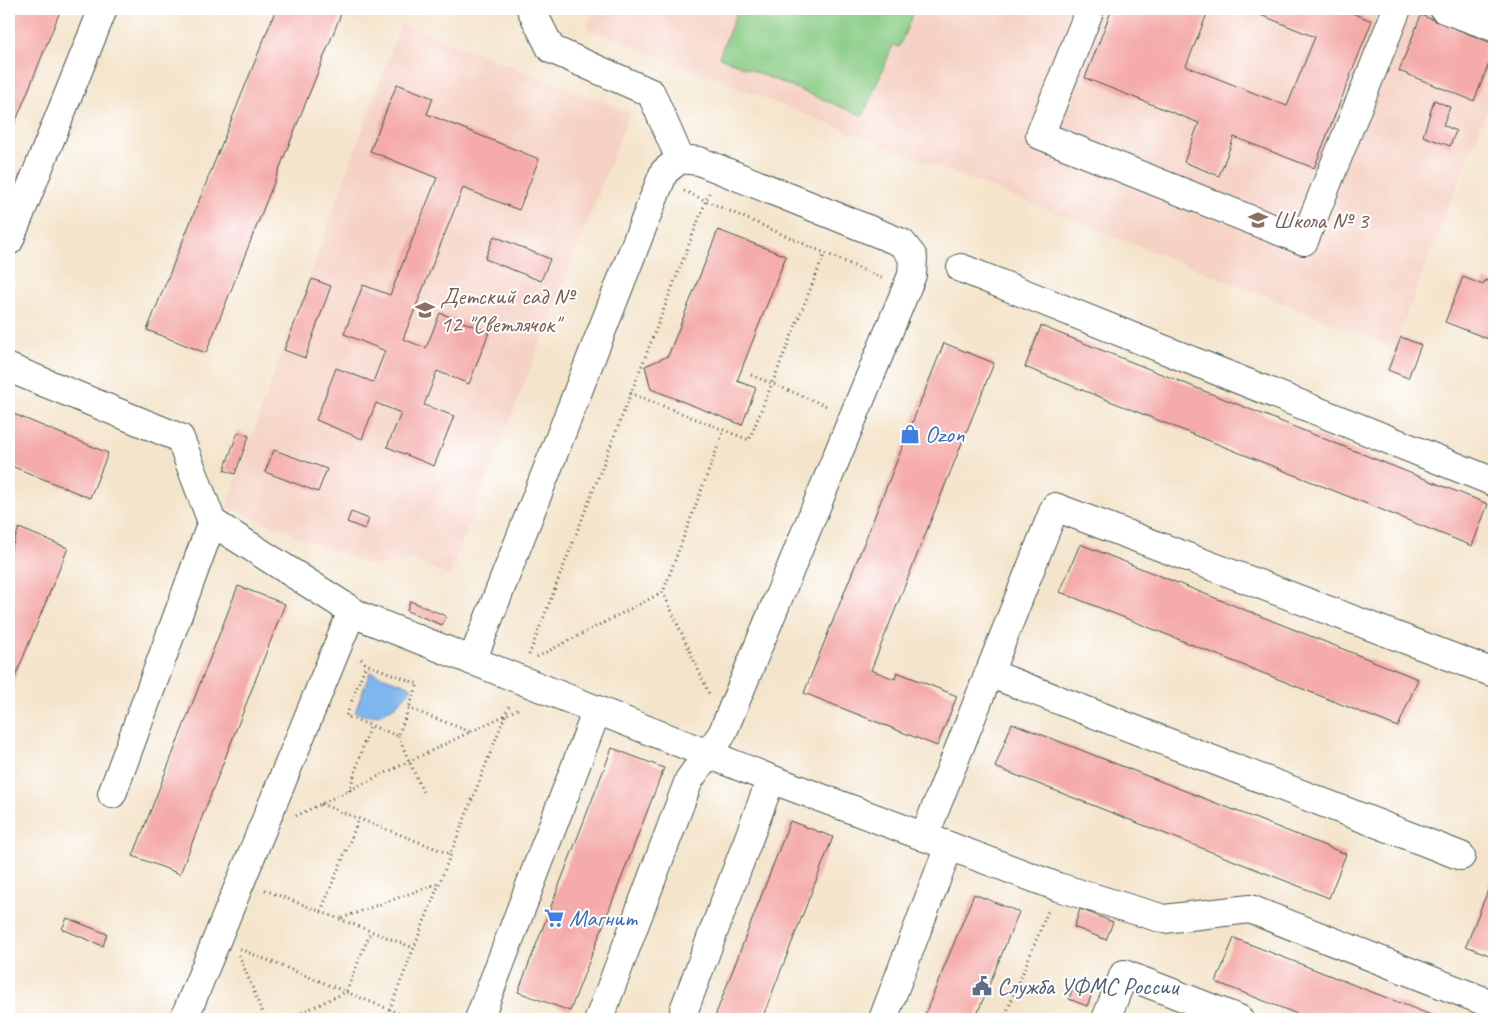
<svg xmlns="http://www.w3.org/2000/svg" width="1503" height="1028" font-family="Caveat,sans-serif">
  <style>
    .built { fill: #f6d2c5 }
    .green { fill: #89cc85; stroke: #54845c }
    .water { fill: #80b6ef; stroke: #507a92 }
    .building { fill: #f4aba9 }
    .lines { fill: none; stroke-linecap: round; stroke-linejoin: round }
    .minor-casing { stroke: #3f564b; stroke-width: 30 }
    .path { stroke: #3f564b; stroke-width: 3; stroke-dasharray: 1 4; stroke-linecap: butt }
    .minor { stroke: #fff; stroke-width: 28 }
    .labels { text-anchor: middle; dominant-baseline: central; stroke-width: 4; stroke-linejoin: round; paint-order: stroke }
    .education-label { font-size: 24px; fill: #785e54; stroke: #fff; text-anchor: start }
    .shop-label { font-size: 24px; fill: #366cbe; stroke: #fff; text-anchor: start }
    .service-label { font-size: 24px; fill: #4e5e75; stroke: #fff; text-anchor: start }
  </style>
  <rect width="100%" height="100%" fill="#fff"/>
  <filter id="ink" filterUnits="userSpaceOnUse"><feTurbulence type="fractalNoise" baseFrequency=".02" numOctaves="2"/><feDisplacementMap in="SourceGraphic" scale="10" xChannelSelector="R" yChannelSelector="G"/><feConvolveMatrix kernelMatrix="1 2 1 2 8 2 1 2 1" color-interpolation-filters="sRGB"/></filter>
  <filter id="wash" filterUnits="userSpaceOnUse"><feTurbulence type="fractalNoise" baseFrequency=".0096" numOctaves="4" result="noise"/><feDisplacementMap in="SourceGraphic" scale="20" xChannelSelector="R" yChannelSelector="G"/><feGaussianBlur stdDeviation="1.12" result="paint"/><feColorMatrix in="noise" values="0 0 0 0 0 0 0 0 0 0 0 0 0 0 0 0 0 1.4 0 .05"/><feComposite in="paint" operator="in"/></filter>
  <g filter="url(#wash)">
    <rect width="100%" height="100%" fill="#f4e4cb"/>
    <g class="built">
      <path d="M 595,9 L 1494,9 L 1494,92 L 1394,347 L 587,28 Z"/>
      <path d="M 401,23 L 630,113 L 449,576 L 411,559 L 374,567 L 226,507 Z"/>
    </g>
    <path class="green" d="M 738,9 L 915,9 L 899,47 L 893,45 L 863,116 L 719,57 Z"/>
    <path class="water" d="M 370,672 L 412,687 C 400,705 377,724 355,712 Z"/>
    <g id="blocks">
      <g class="building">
        <path d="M 10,9 L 61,9 L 9,138 L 9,12 Z"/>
        <path d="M 276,9 L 343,9 L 206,353 L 147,330 Z"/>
        <path d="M 1112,9 L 1209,9 L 1186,66 L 1287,106 L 1315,37 L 1246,9 L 1342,9 L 1372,21 L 1314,168 L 1234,137 L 1219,176 L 1184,162 L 1199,123 L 1085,78 Z"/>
        <path d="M 1421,15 L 1494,44 L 1494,51 L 1474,101 L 1399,71 Z"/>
        <path d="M 397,84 L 433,98 L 427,114 L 539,159 L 519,210 L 463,188 L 403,339 L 426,348 L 440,313 L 489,332 L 469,384 L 437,371 L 424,405 L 454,416 L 434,466 L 387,447 L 401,413 L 376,403 L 362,439 L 316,420 L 336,368 L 373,382 L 385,351 L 344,334 L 363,285 L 390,295 L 437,178 L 370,151 Z"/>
        <path d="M 1434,100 L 1450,107 L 1443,125 L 1456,131 L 1450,146 L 1423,136 Z"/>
        <path d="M 718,230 L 786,256 L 737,381 L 756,388 L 742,425 L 651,389 L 645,366 L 668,356 Z"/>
        <path d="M 494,236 L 550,259 L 541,281 L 485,259 Z"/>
        <path d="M 1463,277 L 1483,285 L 1485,280 L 1494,283 L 1494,341 L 1445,322 Z"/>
        <path d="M 312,279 L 331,286 L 305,358 L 284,350 Z"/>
        <path d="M 1041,326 L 1488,504 L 1472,546 L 1025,367 Z"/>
        <path d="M 1401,337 L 1421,345 L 1408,378 L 1388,370 Z"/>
        <path d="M 944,343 L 994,363 L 871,670 L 895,679 L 897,672 L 957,696 L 937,746 L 804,693 Z"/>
        <path d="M 9,412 L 108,453 L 90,498 L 9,465 Z"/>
        <path d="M 238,432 L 249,436 L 235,474 L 224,470 Z"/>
        <path d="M 274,450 L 327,469 L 318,492 L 265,472 Z"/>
        <path d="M 351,512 L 369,519 L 365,529 L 347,522 Z"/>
        <path d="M 19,528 L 68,548 L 9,692 L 9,554 Z"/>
        <path d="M 1080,544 L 1418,679 L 1398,727 L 1060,592 Z"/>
        <path d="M 238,586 L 285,604 L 180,874 L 133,856 Z"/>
        <path d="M 410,601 L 446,616 L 442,625 L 407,611 Z"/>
        <path d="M 1012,723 L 1346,854 L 1329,898 L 995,767 Z"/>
        <path d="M 612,748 L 664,768 L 570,1011 L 518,992 Z"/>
        <path d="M 790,821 L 833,837 L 762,1019 L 714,1019 Z"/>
        <path d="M 1494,875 L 1494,957 L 1466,946 Z"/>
        <path d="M 974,894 L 1019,912 L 975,1019 L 923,1019 Z"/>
        <path d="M 1080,909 L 1113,922 L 1106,940 L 1074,927 Z"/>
        <path d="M 67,918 L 107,934 L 103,946 L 62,929 Z"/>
        <path d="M 1234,938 L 1441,1019 L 1310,1019 L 1216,982 Z"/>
        <path d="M 1074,984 L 1093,991 L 1087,1006 L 1069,999 Z"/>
      </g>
    </g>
  </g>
  <g filter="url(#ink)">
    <use href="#blocks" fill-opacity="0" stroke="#3f564b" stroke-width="1"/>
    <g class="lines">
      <defs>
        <g id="minor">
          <path d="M 531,9 L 551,49 L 651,93 L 680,159"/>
          <path d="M 1090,9 L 1040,135 L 1304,241 L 1397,9"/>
          <path d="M 1444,9 L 1494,27"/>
          <path d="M 9,241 L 103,9"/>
          <path d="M 961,268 L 1494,482"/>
          <path d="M 9,368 L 180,438 L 212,522 L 360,616 L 771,779 L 1058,887 L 1164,919 L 1250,909 L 1494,1005"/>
          <path d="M 472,661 L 664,172 L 680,159 L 699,161 L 902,243 L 913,257 L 912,275 L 722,734 L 689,780 L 599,1019"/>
          <path d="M 989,673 L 1461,856"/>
          <path d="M 112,794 L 212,522"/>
          <path d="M 924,837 L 1055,507 L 1494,673"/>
          <path d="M 684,1010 L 771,779"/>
          <path d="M 184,1019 L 352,611"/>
          <path d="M 479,1019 L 597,710"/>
          <path d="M 883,1019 L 949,846"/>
          <path d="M 1106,1019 L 1124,974 L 1239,1019"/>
        </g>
      </defs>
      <use href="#minor" class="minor-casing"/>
      <g class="path">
        <path d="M 684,191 L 884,279"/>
        <path d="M 751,375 L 829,407"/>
        <path d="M 630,393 L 749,440 L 825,253"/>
        <path d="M 663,592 L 710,696"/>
        <path d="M 529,655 L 709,193"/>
        <path d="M 537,657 L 663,592 L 724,430"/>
        <path d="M 361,659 L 366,664 L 418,684 L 398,736 L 346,716 L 366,664"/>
        <path d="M 408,708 L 471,732"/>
        <path d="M 398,736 L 423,792"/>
        <path d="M 349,791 L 370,725"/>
        <path d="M 321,804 L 450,854"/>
        <path d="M 296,816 L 520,708"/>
        <path d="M 265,890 L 414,948"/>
        <path d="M 321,911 L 359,819"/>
        <path d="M 342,918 L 439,883"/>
        <path d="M 240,949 L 413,1019"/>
        <path d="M 239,955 L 265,1019"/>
        <path d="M 288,1019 L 346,992 L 371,931"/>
        <path d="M 386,1019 L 510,703"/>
        <path d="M 1004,1019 L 1048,911"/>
      </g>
      <use href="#minor" class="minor"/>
    </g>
  </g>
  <defs>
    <symbol id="school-bare" viewBox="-9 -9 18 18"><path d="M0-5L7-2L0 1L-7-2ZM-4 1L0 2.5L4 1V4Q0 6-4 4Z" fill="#8d6e63" stroke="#fff" stroke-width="2.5" paint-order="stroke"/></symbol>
    <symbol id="shop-bare" viewBox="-9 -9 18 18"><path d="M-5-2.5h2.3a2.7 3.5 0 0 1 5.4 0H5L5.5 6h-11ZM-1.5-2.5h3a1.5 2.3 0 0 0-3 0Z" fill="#3f7fe0" stroke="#fff" stroke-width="2.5" paint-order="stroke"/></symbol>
    <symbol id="supermarket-bare" viewBox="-9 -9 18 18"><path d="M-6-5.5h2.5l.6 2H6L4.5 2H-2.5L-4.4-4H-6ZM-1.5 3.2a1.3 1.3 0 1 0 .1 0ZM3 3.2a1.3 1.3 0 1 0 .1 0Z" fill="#3f7fe0" stroke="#fff" stroke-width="2.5" paint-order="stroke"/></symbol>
    <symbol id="civic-bare" viewBox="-9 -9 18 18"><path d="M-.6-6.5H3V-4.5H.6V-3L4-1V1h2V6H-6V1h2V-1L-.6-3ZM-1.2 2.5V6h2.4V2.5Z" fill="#5c6f8a" stroke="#fff" stroke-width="2.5" paint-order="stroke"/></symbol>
  </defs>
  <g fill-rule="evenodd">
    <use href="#school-bare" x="1244" y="206" width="28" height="28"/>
    <use href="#school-bare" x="411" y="296" width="28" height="28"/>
    <use href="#shop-bare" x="896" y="420" width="28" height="28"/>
    <use href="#supermarket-bare" x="540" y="904" width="28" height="28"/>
    <use href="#civic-bare" x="968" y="972" width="28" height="28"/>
  </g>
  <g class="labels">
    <g class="education-label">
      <text x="1273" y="220">Школа № 3</text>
      <text x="440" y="296">Детский сад №<tspan x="440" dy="28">12 "Светлячок"</tspan></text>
    </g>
    <g class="shop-label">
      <text x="925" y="434">Ozon</text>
      <text x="569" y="918">Магнит</text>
    </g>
    <g class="service-label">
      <text x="997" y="986">Служба УФМС России</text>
    </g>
  </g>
  <rect width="1503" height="1028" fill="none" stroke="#fff" stroke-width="30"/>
</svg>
